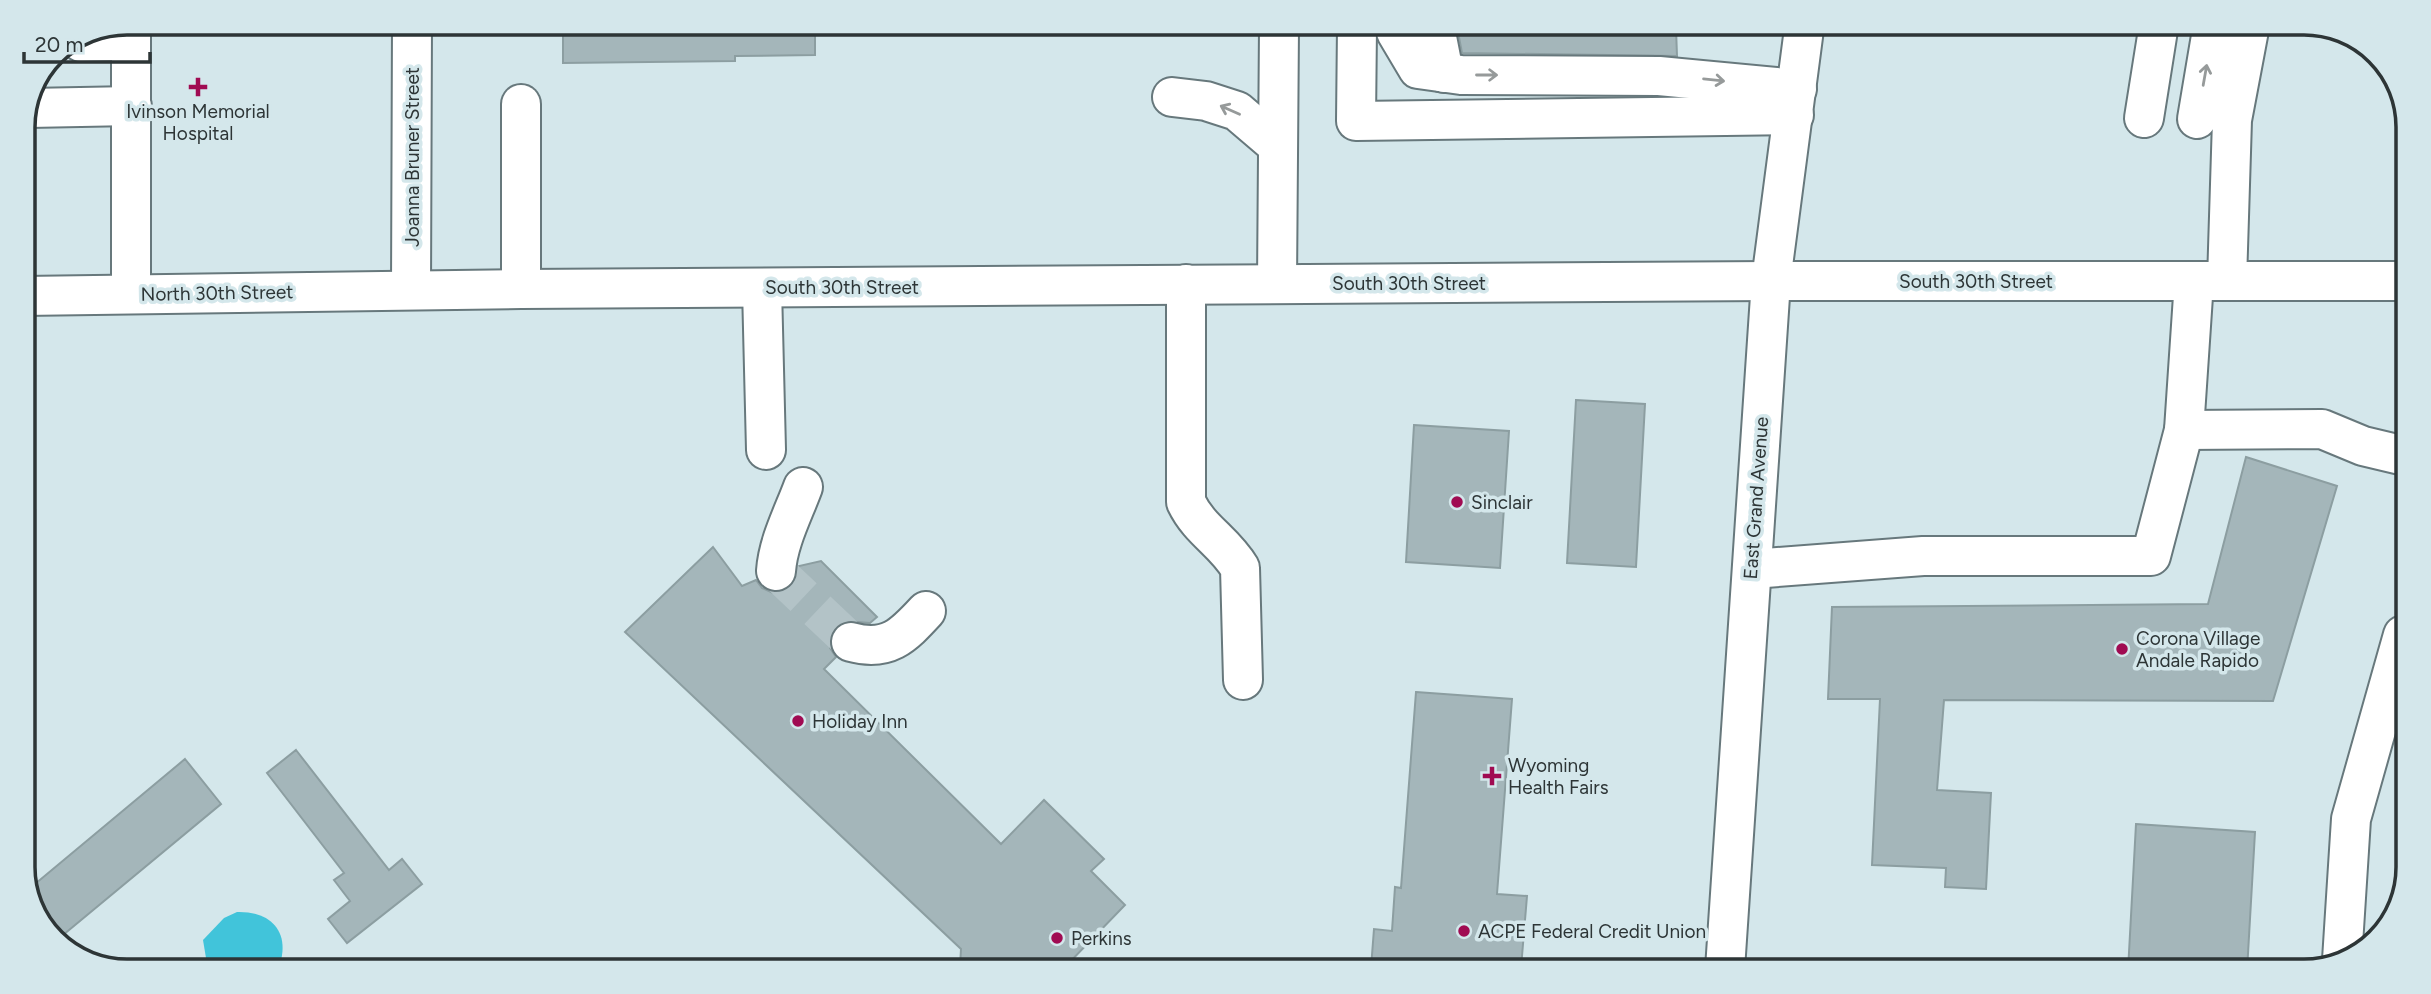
<svg xmlns="http://www.w3.org/2000/svg" width="2431" height="994" font-family="Figtree,sans-serif">
  <style>
    .green { fill: #41c4da }
    .building { fill: #a4b6ba; stroke: #8c9ea1; stroke-width: 2 }
    .lines { fill: none; stroke-linecap: round; stroke-linejoin: round }
    .minor-tunnel { stroke: #b3c3c7; stroke-width: 38; stroke-dasharray: 38 19; stroke-linecap: butt }
    .minor-casing { stroke: #67787c; stroke-width: 42 }
    .major-casing { stroke: #67787c; stroke-width: 42 }
    .minor { stroke: #fff; stroke-width: 38 }
    .major { stroke: #fff; stroke-width: 38 }
    .oneway { stroke: #969a9a }
    .poi-dot { fill: #a00b52; stroke: #d4e7eb; stroke-width: 2.5 }
    .labels { text-anchor: middle; dominant-baseline: central; stroke-width: 7; stroke-linejoin: round; paint-order: stroke }
    .poi-label { font-size: 19px; fill: #2d3536; stroke: #d4e7eb; text-anchor: start }
    .street-label { font-size: 19px; fill: #2d3536; stroke: #d4e7eb }
    .rim { fill: none; stroke: #2d3536; stroke-width: 3.5 }
  </style>
  <rect width="100%" height="100%" fill="#d4e7eb"/>
  <path class="green" d="M 237,912 C 270,911 290,931 280,964 L 207,964 L 203,940 L 224,918 Z"/>
  <g class="building">
    <path d="M 563,24 L 815,25 L 815,55 L 735,56 L 735,61 L 563,63 Z"/>
    <path d="M 1457,27 L 1676,28 L 1677,56 L 1462,53 Z"/>
    <path d="M 1576,400 L 1645,404 L 1636,567 L 1567,563 Z"/>
    <path d="M 1414,425 L 1509,431 L 1500,568 L 1406,562 Z"/>
    <path d="M 2246,457 L 2337,486 L 2273,701 L 1944,700 L 1937,790 L 1991,793 L 1986,889 L 1945,887 L 1946,868 L 1872,865 L 1880,699 L 1828,699 L 1832,607 L 2208,604 Z"/>
    <path d="M 713,547 L 742,586 L 756,580 L 762,588 L 773,593 L 784,591 L 793,585 L 799,566 L 821,561 L 877,617 L 870,623 L 845,621 L 835,627 L 830,638 L 830,648 L 836,657 L 824,669 L 1001,844 L 1044,800 L 1104,859 L 1091,871 L 1125,905 L 1065,967 L 960,967 L 961,949 L 625,632 Z"/>
    <path d="M 1416,692 L 1512,699 L 1497,894 L 1527,896 L 1521,968 L 1371,968 L 1374,929 L 1392,931 L 1395,887 L 1401,888 Z"/>
    <path d="M 296,750 L 389,870 L 402,859 L 422,884 L 347,943 L 328,919 L 350,901 L 334,880 L 344,873 L 267,773 Z"/>
    <path d="M 185,759 L 221,804 L 57,940 L 44,930 L 29,889 Z"/>
    <path d="M 2136,824 L 2255,832 L 2247,971 L 2128,971 Z"/>
  </g>
  <g class="lines">
    <path class="minor-tunnel" d="M 776,571 L 851,642"/>
    <defs>
      <g id="minor">
        <path d="M 1357,27 L 1356,121 L 1794,115"/>
        <path d="M 1396,27 L 1396,32 L 1418,69 L 1461,75 L 1659,76 L 1797,89"/>
        <path d="M 1435,27 L 1444,73"/>
        <path d="M 81,42 L 131,41"/>
        <path d="M 1172,97 L 1206,101 L 1237,111 L 1278,146"/>
        <path d="M 29,108 L 132,106"/>
        <path d="M 2144,118 L 2158,30"/>
        <path d="M 2197,119 L 2212,30"/>
        <path d="M 1771,281 L 2406,281"/>
        <path d="M 2227,281 L 2232,120 L 2249,30"/>
        <path d="M 1186,284 L 1186,502 C 1200,531 1224,541 1240,568 L 1243,680"/>
        <path d="M 1277,284 L 1279,27"/>
        <path d="M 762,288 L 766,450"/>
        <path d="M 521,289 L 521,104"/>
        <path d="M 411,290 L 412,24"/>
        <path d="M 131,294 L 131,23"/>
        <path d="M 2184,430 L 2322,429 L 2363,446 L 2405,456"/>
        <path d="M 1752,569 L 1923,556 L 2151,556 L 2184,430 L 2194,281"/>
        <path d="M 776,571 C 778,542 793,514 803,487"/>
        <path d="M 851,642 C 888,652 903,636 926,611"/>
        <path d="M 2342,960 L 2351,819 L 2403,635"/>
      </g>
      <g id="major">
        <path d="M 23,296 L 521,289 L 1771,281"/>
        <path d="M 1725,969 L 1771,281 L 1804,29"/>
      </g>
    </defs>
    <use href="#minor" class="minor-casing"/>
    <use href="#major" class="major-casing"/>
    <use href="#minor" class="minor"/>
    <use href="#major" class="major"/>
  </g>
  <defs><path id="oneway-shaft" d="M-6 0H5M1.5-3L5.5 0L1.5 3" fill="none" stroke-width="1.6" stroke-linecap="round" stroke-linejoin="round" transform="scale(1.75)"/></defs>
  <g class="oneway">
    <use href="#oneway-shaft" transform="translate(1487 75)"/>
    <use href="#oneway-shaft" transform="translate(2205 75) rotate(-80)"/>
    <use href="#oneway-shaft" transform="translate(1714 80) rotate(6)"/>
    <use href="#oneway-shaft" transform="translate(1230 110) rotate(-156)"/>
  </g>
  <g class="poi-dot">
    <path d="M194.5 76.5h7v7h7v7h-7v7h-7v-7h-7v-7h7z"/>
    <circle cx="1457" cy="502" r="7"/>
    <circle cx="2122" cy="649" r="7"/>
    <circle cx="798" cy="721" r="7"/>
    <path d="M1488.5 765.5h7v7h7v7h-7v7h-7v-7h-7v-7h7z"/>
    <circle cx="1464" cy="931" r="7"/>
    <circle cx="1057" cy="938" r="7"/>
  </g>
  <g class="labels">
    <g class="poi-label">
      <text x="198" y="111" text-anchor="middle">Ivinson Memorial<tspan x="198" dy="22">Hospital</tspan></text>
      <text x="1471" y="502">Sinclair</text>
      <text x="2136" y="638">Corona Village<tspan x="2136" dy="22">Andale Rapido</tspan></text>
      <text x="812" y="721">Holiday Inn</text>
      <text x="1508" y="765">Wyoming<tspan x="1508" dy="22">Health Fairs</tspan></text>
      <text x="1478" y="931">ACPE Federal Credit Union</text>
      <text x="1071" y="938">Perkins</text>
    </g>
    <g class="street-label">
      <text transform="translate(412 157) rotate(-90)">Joanna Bruner Street</text>
      <text x="1976" y="281">South 30th Street</text>
      <text x="1409" y="283">South 30th Street</text>
      <text x="842" y="287">South 30th Street</text>
      <text transform="translate(217 293) rotate(-1)">North 30th Street</text>
      <text transform="translate(1756 498) rotate(-86)">East Grand Avenue</text>
    </g>
  </g>
  <path d="M0 0H2431V994H0ZM127 35H2304A92 92 0 0 1 2396 127V867A92 92 0 0 1 2304 959H127A92 92 0 0 1 35 867V127A92 92 0 0 1 127 35Z" fill="#d4e7eb" fill-rule="evenodd"/>
  <path class="rim" d="M127 35H2304A92 92 0 0 1 2396 127V867A92 92 0 0 1 2304 959H127A92 92 0 0 1 35 867V127A92 92 0 0 1 127 35Z"/>
  <path d="M24 52v10h126v-10" fill="none" stroke="#2d3536" stroke-width="3.5"/>
  <text x="35" y="52" font-size="21" fill="#2d3536" stroke="#d4e7eb" stroke-width="5" paint-order="stroke">20 m</text>
</svg>
